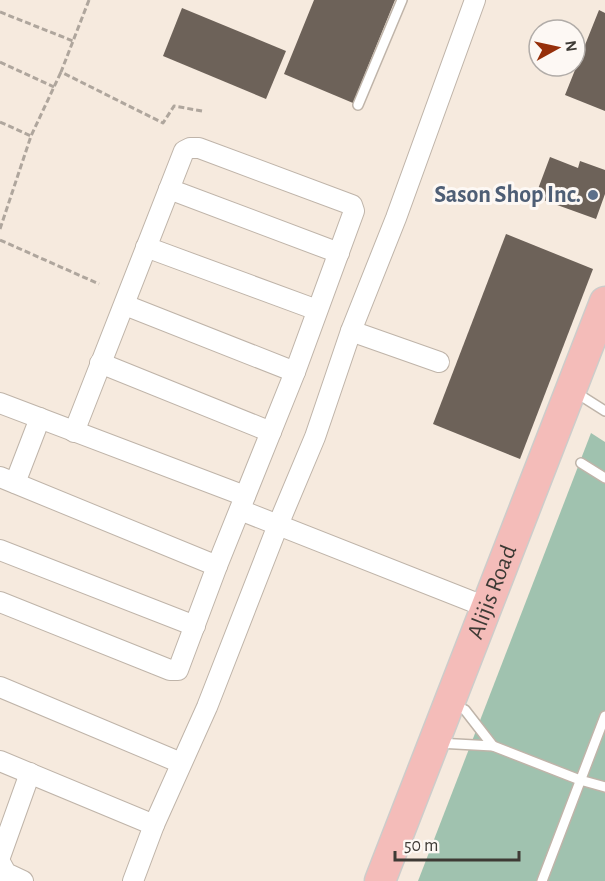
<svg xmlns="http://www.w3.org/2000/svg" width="605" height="881" font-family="'Alegreya Sans',sans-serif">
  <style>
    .green { fill: #a0c2af }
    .building { fill: #6d6259 }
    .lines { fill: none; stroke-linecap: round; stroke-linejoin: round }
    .service-casing { stroke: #bfb4a9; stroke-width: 12 }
    .minor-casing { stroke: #bfb4a9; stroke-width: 22 }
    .primary-casing { stroke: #cdccca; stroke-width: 33 }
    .path { stroke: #afa69d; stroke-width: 3; stroke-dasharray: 6 3; stroke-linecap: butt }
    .service { stroke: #fff; stroke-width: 9 }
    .minor { stroke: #fff; stroke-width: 20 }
    .primary { stroke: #f4bcb9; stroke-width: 30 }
    .service-dot { fill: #5c6f8a; stroke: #fdf8f4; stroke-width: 2 }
    .labels { text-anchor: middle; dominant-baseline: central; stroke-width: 6; stroke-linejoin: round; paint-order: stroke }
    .service-label { font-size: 24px; font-weight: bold; fill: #4e5e75; stroke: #fdf8f4; text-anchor: end }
    .street-label { font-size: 24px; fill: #3e3a35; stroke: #fdf8f4 }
  </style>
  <rect width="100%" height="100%" fill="#f6eade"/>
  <path class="green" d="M 591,433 L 605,442 L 605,881 L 418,881 Z"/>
  <g class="building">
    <path d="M 314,0 L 395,0 L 353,103 L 284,74 Z"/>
    <path d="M 182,8 L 286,51 L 266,99 L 163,56 Z"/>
    <path d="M 599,10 L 605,13 L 605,111 L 565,95 Z"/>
    <path d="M 550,157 L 578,168 L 580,161 L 605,170 L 605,194 L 596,219 L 535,197 Z"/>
    <path d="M 506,234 L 593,269 L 520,459 L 433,424 Z"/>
  </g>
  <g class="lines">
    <defs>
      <g id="service">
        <path d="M 358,105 L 402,0"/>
        <path d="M 575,392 L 605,411"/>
        <path d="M 581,463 L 605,478"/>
        <path d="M 454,705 L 465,710 L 493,746"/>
        <path d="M 438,743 L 493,746 L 580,780 L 605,787"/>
        <path d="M 542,881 L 605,716"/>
      </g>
      <g id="minor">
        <path d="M 169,189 L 339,253"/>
        <path d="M 146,247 L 317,310"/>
        <path d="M 125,305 L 295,372"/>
        <path d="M 351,331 L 439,362"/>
        <path d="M 100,363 L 271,432"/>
        <path d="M 0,403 L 245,496"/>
        <path d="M 0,477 L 217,566"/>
        <path d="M 15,483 L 40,418"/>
        <path d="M 240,510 L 486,607"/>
        <path d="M 0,550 L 195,626"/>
        <path d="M 0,602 L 170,670 L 178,670 L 217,566 L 295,372 L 354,211 L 352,205 L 199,148 L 190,148 L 184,151 L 74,432"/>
        <path d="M 0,687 L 181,763"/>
        <path d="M 0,761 L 154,825"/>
        <path d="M 0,857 L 30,773"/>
        <path d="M 0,862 L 6,873 L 23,881"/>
        <path d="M 133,881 L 154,825 L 207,707 L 278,525 L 315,437 L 351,331 L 396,218 L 475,0"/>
      </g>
      <g id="primary">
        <path id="s1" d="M 380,881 L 605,302"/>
      </g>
    </defs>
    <use href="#service" class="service-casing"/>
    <use href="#minor" class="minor-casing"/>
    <use href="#primary" class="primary-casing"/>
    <g class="path">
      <path d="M 89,0 L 61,72 L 163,123 L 174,106 L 202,111"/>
      <path d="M 0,12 L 73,41"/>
      <path d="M 0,62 L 54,87"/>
      <path d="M 0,122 L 31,136"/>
      <path d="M 0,229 L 31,136 L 61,72"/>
      <path d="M 0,240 L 99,284"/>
    </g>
    <use href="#service" class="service"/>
    <use href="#minor" class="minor"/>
    <use href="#primary" class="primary"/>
  </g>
  <circle class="service-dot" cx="593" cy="195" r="6"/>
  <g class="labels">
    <g class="service-label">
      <text x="581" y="195">Sason Shop Inc.</text>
    </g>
    <g class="street-label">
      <text stroke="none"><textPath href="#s1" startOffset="310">Alijis Road</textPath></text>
    </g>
  </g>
  <g transform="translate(557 48) rotate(82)"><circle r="28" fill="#fdf8f4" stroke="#b1aca8" stroke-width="1.5"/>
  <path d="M0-4.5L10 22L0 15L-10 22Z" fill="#962f0a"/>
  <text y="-9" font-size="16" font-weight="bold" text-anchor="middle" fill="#3e3a35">N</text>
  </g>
  <path d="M395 851v9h124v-9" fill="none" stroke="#3e3a35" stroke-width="3"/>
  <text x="404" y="851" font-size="18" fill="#3e3a35" stroke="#fdf8f4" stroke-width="4.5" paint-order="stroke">50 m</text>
</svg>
